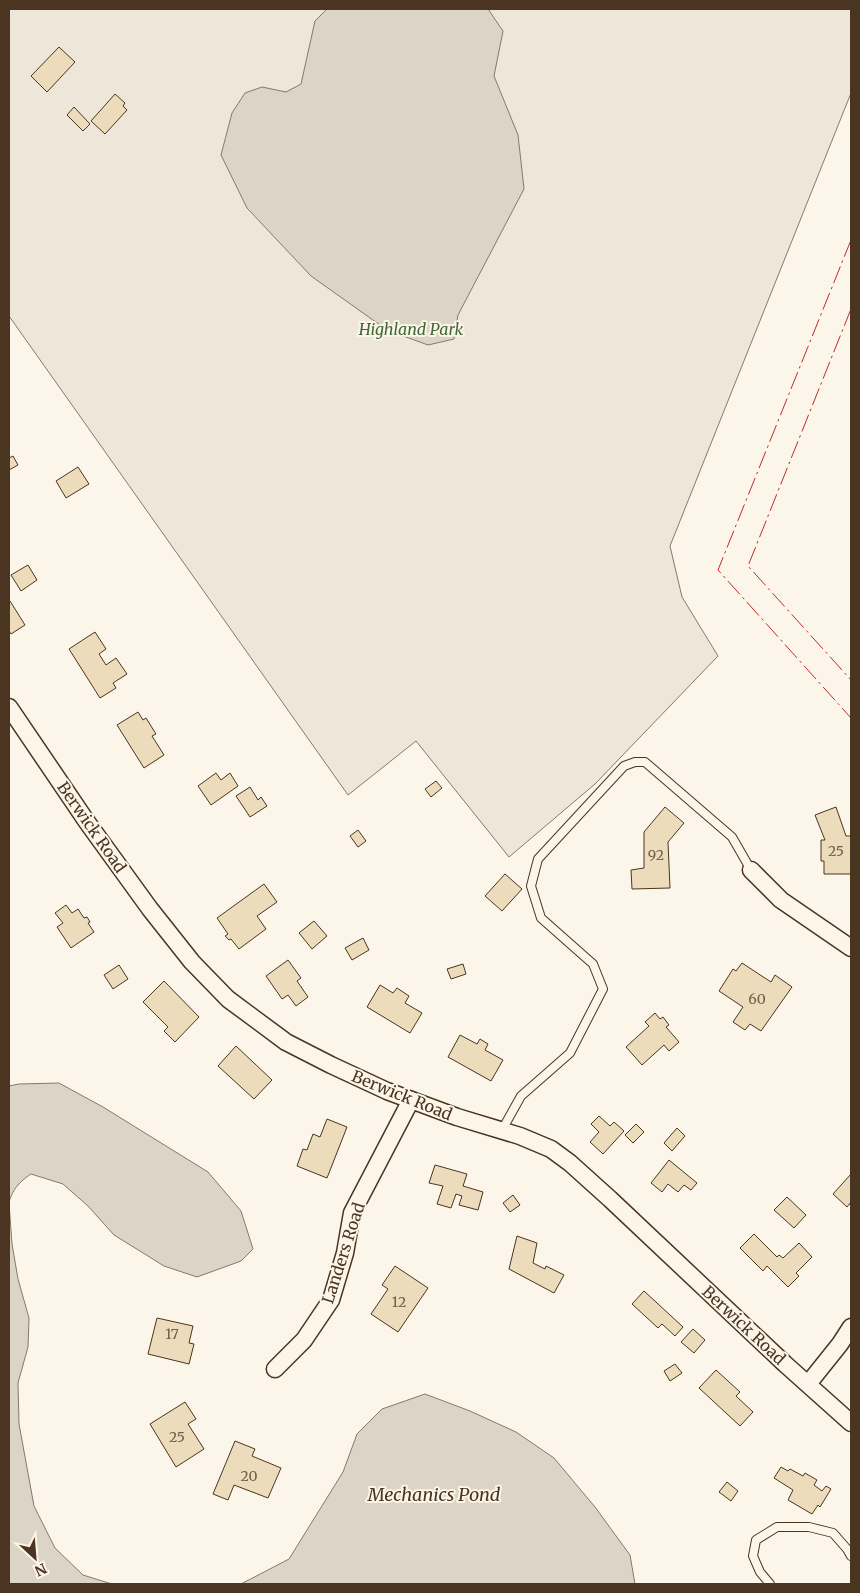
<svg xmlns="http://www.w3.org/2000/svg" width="860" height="1593" font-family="Merriweather,serif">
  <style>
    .green { fill: #ede6d9; stroke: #887966 }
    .water { fill: #dcd4c6; stroke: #887966 }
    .building { fill: #ecdcbc; stroke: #4a3520 }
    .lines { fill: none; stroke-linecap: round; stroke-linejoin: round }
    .lane-casing { stroke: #4a3520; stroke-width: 10 }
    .street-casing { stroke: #4a3520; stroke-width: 19 }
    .lane { stroke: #fbf6e9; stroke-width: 8 }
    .street { stroke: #fbf6e9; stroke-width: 16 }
    .power { stroke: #c62828; stroke-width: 1; stroke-dasharray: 18 4 2.5 4; stroke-linecap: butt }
    .labels { text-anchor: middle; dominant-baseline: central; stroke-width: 4; stroke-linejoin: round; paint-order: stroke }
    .number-label { font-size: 14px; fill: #725f47 }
    .park-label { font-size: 16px; font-style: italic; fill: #436837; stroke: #fbf6e9 }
    .street-label { font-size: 16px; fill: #4a3520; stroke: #fbf6e9 }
    .water-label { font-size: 18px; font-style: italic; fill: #4a3520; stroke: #fbf6e9 }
  </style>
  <rect width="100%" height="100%" fill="#fbf6e9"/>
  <path class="green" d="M 9,9 L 851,9 L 851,93 L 670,546 L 682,597 L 718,656 L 595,784 L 509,857 L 416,741 L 348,795 L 9,316 Z"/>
  <g class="water">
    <path d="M 327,9 L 488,9 L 503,31 L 494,76 L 518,135 L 524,189 L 458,315 L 454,339 L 428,345 L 387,330 L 311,276 L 247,208 L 221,155 L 232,113 L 245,93 L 262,87 L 286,92 L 301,84 L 315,21 Z"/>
    <path d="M 59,1083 L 103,1107 L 208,1172 L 241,1211 L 253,1249 L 241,1261 L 197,1277 L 164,1266 L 114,1235 L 88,1206 L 63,1184 L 31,1174 C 19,1182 13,1189 9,1202 L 9,1086 L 19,1084 Z"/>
    <path d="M 9,1203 L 12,1244 L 18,1279 L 29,1318 L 28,1347 L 18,1383 L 19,1424 L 34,1506 L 55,1548 L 83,1575 L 112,1584 L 9,1584 Z"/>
    <path d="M 425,1394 L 470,1411 L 516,1432 L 554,1458 L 595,1507 L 630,1555 L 635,1584 L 241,1584 L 289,1559 L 343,1472 L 357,1434 L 382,1409 Z"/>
  </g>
  <g class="building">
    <path d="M 59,47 L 75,62 L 47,92 L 31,76 Z"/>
    <path d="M 115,94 L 125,103 L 123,106 L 127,110 L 105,134 L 91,121 Z"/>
    <path d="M 74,107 L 90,124 L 83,131 L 67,115 Z"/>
    <path d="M 13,456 L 18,465 L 9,470 L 9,458 Z"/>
    <path d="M 78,467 L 89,484 L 66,498 L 56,481 Z"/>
    <path d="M 28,565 L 37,580 L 21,591 L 11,575 Z"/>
    <path d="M 10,601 L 25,625 L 11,634 L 9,631 L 9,602 Z"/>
    <path d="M 95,632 L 106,649 L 99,654 L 106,665 L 116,658 L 127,674 L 113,683 L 116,688 L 100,698 L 69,649 Z"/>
    <path d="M 138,712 L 143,720 L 146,718 L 156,734 L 152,736 L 164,755 L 144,768 L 117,725 Z"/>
    <path d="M 216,773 L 221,780 L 230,773 L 238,786 L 211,805 L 198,786 Z"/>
    <path d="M 436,781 L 442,788 L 431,797 L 425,789 Z"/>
    <path d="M 250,787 L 258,800 L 261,797 L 267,806 L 250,817 L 236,796 Z"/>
    <path d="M 665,807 L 684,823 L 668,842 L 670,888 L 632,889 L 631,870 L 644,868 L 644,832 Z"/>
    <path d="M 836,807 L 846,836 L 851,836 L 851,874 L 824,874 L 824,861 L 821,861 L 821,840 L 825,840 L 815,815 Z"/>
    <path d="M 358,830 L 366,841 L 358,847 L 350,836 Z"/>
    <path d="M 505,874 L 522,889 L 502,911 L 485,896 Z"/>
    <path d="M 264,884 L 277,902 L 257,916 L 266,929 L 239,949 L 231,939 L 229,940 L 225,936 L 228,934 L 217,918 Z"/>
    <path d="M 66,905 L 72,913 L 78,909 L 84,918 L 87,917 L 90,922 L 88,923 L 94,932 L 71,948 L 57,927 L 63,923 L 55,913 Z"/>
    <path d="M 314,921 L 327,936 L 312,949 L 299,933 Z"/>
    <path d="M 363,938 L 369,950 L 352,960 L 345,948 Z"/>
    <path d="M 288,960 L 301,978 L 297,981 L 308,997 L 296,1006 L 288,995 L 282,999 L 266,976 Z"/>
    <path d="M 742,963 L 771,982 L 775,975 L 792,987 L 761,1031 L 750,1024 L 745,1030 L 733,1022 L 743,1007 L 719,991 L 733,969 L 736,971 Z"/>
    <path d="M 463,964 L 466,974 L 451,979 L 447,969 Z"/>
    <path d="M 119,965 L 128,979 L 113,989 L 104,975 Z"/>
    <path d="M 164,981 L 199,1017 L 175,1042 L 164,1031 L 168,1027 L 143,1002 Z"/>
    <path d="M 380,985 L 393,993 L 397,988 L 409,996 L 405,1003 L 422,1013 L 410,1033 L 367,1007 Z"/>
    <path d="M 655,1013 L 660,1019 L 663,1017 L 669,1025 L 666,1027 L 679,1042 L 669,1051 L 664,1045 L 642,1065 L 626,1047 L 649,1026 L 645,1022 Z"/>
    <path d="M 460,1035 L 477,1044 L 480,1039 L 488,1044 L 485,1050 L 503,1060 L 491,1081 L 448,1057 Z"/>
    <path d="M 236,1046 L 272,1080 L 254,1099 L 218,1066 Z"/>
    <path d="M 599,1116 L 610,1126 L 614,1122 L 624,1131 L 603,1154 L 590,1142 L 599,1132 L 591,1124 Z"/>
    <path d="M 327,1119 L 347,1127 L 327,1178 L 297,1166 L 303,1149 L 307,1150 L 313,1134 L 320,1137 Z"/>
    <path d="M 636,1124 L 644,1132 L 633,1143 L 625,1135 Z"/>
    <path d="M 677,1128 L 685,1136 L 672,1151 L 664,1143 Z"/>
    <path d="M 669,1160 L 697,1183 L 691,1190 L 684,1185 L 678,1192 L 668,1184 L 662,1192 L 651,1183 Z"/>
    <path d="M 435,1165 L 467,1174 L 463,1186 L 483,1192 L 478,1210 L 459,1205 L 462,1196 L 456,1194 L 451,1208 L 437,1204 L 443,1186 L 429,1183 Z"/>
    <path d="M 851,1174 L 851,1202 L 847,1207 L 833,1194 Z"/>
    <path d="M 513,1195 L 520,1205 L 510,1212 L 503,1203 Z"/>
    <path d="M 787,1197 L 806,1215 L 794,1228 L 774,1210 Z"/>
    <path d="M 754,1234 L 777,1257 L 779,1255 L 783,1258 L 799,1243 L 812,1257 L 796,1273 L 799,1276 L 788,1287 L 767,1266 L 763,1271 L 740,1248 Z"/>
    <path d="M 517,1236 L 537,1243 L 533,1263 L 545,1269 L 546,1266 L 564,1275 L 554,1293 L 509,1269 Z"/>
    <path d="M 395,1266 L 428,1288 L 398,1332 L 371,1314 L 388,1289 L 382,1285 Z"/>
    <path d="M 644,1291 L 683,1327 L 675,1336 L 662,1324 L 658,1328 L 632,1304 Z"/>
    <path d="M 157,1318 L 193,1326 L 189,1343 L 194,1344 L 189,1364 L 148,1354 Z"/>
    <path d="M 693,1329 L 705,1340 L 694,1353 L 681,1342 Z"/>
    <path d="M 675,1364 L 682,1373 L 670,1381 L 664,1371 Z"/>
    <path d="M 716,1370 L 740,1392 L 736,1396 L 753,1412 L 740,1426 L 699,1388 Z"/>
    <path d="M 185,1402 L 196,1419 L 188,1424 L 204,1449 L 176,1467 L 150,1424 Z"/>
    <path d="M 235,1441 L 255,1449 L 252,1456 L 281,1468 L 268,1498 L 234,1485 L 228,1500 L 213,1494 Z"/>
    <path d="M 781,1467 L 788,1471 L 790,1469 L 803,1476 L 805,1473 L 817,1480 L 814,1485 L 822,1491 L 826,1486 L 831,1489 L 820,1507 L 818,1505 L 812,1514 L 788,1500 L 793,1490 L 774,1478 Z"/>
    <path d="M 727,1482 L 738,1491 L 731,1501 L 719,1492 Z"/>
  </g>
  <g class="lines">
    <defs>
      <g id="lane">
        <path d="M 502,1130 L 521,1096 L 570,1053 L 603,989 L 593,964 L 541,918 L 531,886 L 538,859 L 624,766 L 635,762 L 645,762 L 732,837 L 751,870"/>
        <path d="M 770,1584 L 760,1572 L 753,1556 L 756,1540 L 777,1527 L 809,1527 L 833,1533 L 847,1549 L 851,1556"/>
      </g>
      <g id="street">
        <path d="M 9,707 L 87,822 L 150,909 L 192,962 L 228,999 L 286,1042 L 331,1065 L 387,1091 L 457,1117 L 520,1136 L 551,1149 L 570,1163 L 610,1199 L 785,1364 L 851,1423"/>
        <path d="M 751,870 L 781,900 L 851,948"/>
        <path d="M 275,1369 L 304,1340 L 331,1300 L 345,1253 L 352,1213 L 411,1100"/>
        <path d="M 808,1384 L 840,1344 L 851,1327"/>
      </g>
    </defs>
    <use href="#lane" class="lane-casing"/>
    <use href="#street" class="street-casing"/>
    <use href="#lane" class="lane"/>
    <use href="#street" class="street"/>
    <g class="power">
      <path d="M 851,240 L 718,570 L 851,718"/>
      <path d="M 851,309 L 748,566 L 851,680"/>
    </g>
  </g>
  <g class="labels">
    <g class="number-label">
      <text x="836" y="851">25</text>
      <text x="656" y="855">92</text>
      <text x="757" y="999">60</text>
      <text x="399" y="1302">12</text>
      <text x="172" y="1334">17</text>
      <text x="177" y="1437">25</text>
      <text x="249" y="1476">20</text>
    </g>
    <g class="park-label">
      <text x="411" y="329">Highland Park</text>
    </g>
    <g class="street-label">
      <text transform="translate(92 827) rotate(55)">Berwick Road</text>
      <text transform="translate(402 1095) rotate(22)">Berwick Road</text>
      <text transform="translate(343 1253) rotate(-72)">Landers Road</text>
      <text transform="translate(744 1325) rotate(43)">Berwick Road</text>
    </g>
    <g class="water-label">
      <text x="434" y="1494">Mechanics Pond</text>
    </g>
  </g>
  <rect width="860" height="1593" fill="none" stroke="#4a3520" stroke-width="20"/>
  <g transform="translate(35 1558) rotate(154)" stroke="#fbf6e9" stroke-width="4" paint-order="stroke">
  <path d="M0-4L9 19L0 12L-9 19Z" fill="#4a3520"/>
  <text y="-8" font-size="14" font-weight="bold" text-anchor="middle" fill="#4a3520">N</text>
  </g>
</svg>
